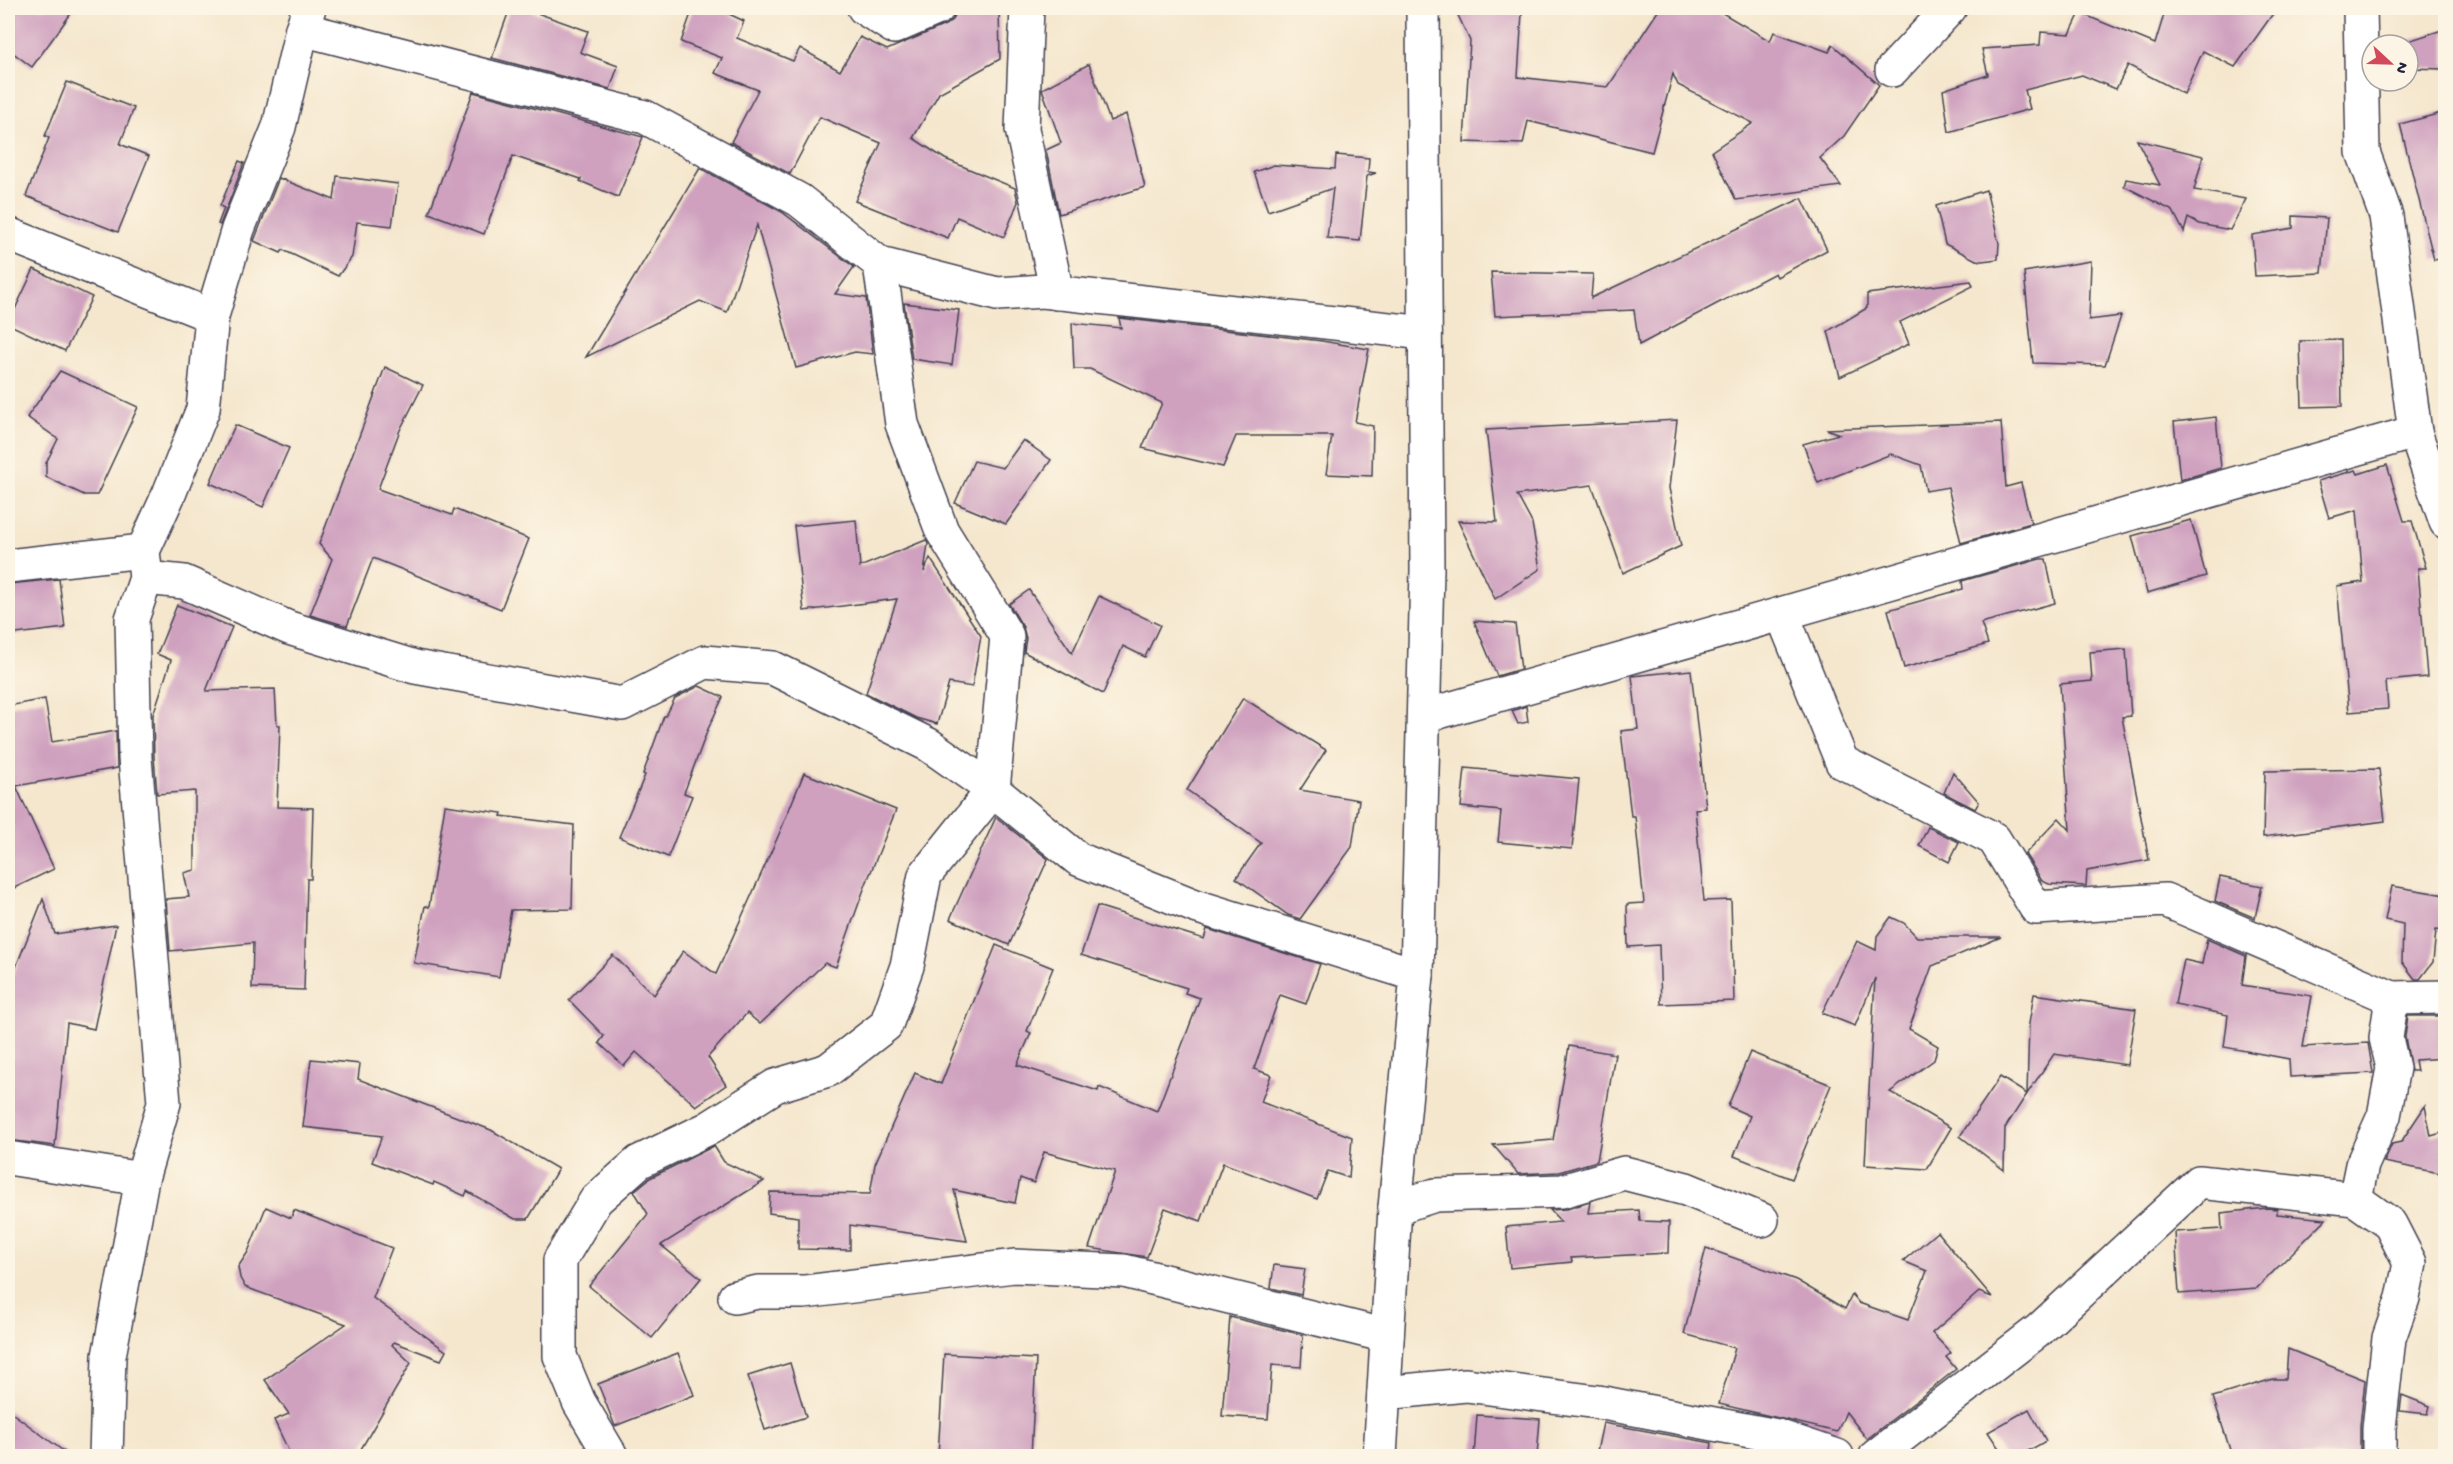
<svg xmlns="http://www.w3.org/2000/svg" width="2453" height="1464" font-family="'Gochi Hand',sans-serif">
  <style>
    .building { fill: #cfa1bf }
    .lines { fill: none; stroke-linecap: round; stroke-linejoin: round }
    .minor-casing { stroke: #424051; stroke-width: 36 }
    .tertiary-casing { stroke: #424051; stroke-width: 36 }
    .minor { stroke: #fff; stroke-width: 33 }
    .tertiary { stroke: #fff; stroke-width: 33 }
  </style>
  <rect width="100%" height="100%" fill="#fcf5e5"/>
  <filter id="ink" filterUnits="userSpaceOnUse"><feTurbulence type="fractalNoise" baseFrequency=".0167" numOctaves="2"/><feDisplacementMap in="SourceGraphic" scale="12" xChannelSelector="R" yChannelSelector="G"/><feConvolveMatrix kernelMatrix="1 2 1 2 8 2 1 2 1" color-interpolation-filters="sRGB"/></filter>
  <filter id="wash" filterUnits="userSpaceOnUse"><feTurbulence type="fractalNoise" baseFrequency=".008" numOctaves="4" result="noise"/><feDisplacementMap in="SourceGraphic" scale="24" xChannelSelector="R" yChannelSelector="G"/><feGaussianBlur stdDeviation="1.35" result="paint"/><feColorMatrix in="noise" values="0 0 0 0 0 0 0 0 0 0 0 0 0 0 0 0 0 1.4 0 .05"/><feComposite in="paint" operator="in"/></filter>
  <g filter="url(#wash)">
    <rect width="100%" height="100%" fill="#f5e7ce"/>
    <g id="blocks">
      <g class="building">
        <path d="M 8,8 L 75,8 L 32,67 L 8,49 Z"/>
        <path d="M 510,8 L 523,8 L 588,31 L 580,52 L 618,66 L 610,89 L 492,58 Z"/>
        <path d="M 693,8 L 716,8 L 744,21 L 737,38 L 793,61 L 800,48 L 840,71 L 860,37 L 887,50 L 945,25 L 953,20 L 956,12 L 964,8 L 999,8 L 1000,59 L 939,93 L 913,138 L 945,159 L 1015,188 L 1018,202 L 1004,237 L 957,217 L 948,238 L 855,201 L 881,143 L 820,117 L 790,174 L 731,142 L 758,90 L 715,73 L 722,58 L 681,42 Z"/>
        <path d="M 1660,8 L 1714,8 L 1770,41 L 1774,32 L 1829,52 L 1833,45 L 1879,85 L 1844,136 L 1820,158 L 1841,186 L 1736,200 L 1712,151 L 1753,123 L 1678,85 L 1673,74 L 1652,152 L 1528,121 L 1523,144 L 1464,142 L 1470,41 L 1457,13 L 1522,13 L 1518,77 L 1608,87 Z"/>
        <path d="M 2166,8 L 2277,8 L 2235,67 L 2203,51 L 2184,94 L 2128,65 L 2116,89 L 2082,75 L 2025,90 L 2030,109 L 1949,132 L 1943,90 L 1988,75 L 1982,49 L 2040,45 L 2041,32 L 2070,34 L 2080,13 L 2155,44 Z"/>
        <path d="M 2445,29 L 2445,69 L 2408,68 L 2408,41 Z"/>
        <path d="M 1089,64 L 1110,121 L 1126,114 L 1145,187 L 1059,214 L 1046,150 L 1061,143 L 1042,89 Z"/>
        <path d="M 67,82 L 134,108 L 120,144 L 149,156 L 118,232 L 26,196 L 49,138 L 45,136 Z"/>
        <path d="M 473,92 L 643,137 L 618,197 L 580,181 L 581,179 L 513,156 L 484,234 L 429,213 Z"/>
        <path d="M 2445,112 L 2445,258 L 2434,260 L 2400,124 Z"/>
        <path d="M 2137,140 L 2203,156 L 2194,190 L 2246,199 L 2230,230 L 2199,224 L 2188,218 L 2184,232 L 2173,211 L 2124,186 L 2126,179 L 2160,185 Z"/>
        <path d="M 1336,155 L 1369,158 L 1368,172 L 1376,173 L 1367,176 L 1360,241 L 1327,238 L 1333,188 L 1268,211 L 1254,172 L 1274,165 L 1335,169 Z"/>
        <path d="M 239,161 L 244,163 L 220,225 L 218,224 L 224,208 L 220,206 Z"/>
        <path d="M 700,168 L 782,212 L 854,267 L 835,294 L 866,298 L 873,354 L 855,352 L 796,368 L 757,225 L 727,312 L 700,301 L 586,357 Z"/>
        <path d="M 337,176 L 398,184 L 392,226 L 357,222 L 352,257 L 338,276 L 283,250 L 281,253 L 254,241 L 279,178 L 334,200 Z"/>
        <path d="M 1986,190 L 1999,243 L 1998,259 L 1982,261 L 1976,260 L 1945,244 L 1936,206 Z"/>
        <path d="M 1802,198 L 1827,250 L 1777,277 L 1775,273 L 1639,345 L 1634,310 L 1495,316 L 1491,272 L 1593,274 L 1591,298 Z"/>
        <path d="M 2293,216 L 2327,218 L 2322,273 L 2255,276 L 2252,235 L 2293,228 Z"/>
        <path d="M 2091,261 L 2089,320 L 2121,316 L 2105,365 L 2033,363 L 2024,272 Z"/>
        <path d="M 34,269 L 92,297 L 65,351 L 8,324 Z"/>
        <path d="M 1971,281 L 1973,286 L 1900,322 L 1909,344 L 1840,377 L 1828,331 L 1867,308 L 1867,294 Z"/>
        <path d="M 904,303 L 959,310 L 952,365 L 912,359 Z"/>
        <path d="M 1119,318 L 1322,341 L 1369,349 L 1355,422 L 1373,426 L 1372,476 L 1326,474 L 1332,436 L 1236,436 L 1223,467 L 1142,448 L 1162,403 L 1090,369 L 1074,369 L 1072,323 L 1121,328 Z"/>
        <path d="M 2341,340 L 2342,406 L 2302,407 L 2300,341 Z"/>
        <path d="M 385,367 L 423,385 L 400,430 L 378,489 L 452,515 L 454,509 L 529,539 L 501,609 L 373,558 L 347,626 L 310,615 L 332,559 L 319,544 Z"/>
        <path d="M 60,371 L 138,407 L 97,495 L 84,495 L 46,477 L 46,463 L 58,439 L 27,417 Z"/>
        <path d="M 2216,417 L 2221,468 L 2180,480 L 2174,422 Z"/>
        <path d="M 1677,420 L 1669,488 L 1681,546 L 1623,573 L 1592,485 L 1517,495 L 1532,523 L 1540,569 L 1495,599 L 1458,521 L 1497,522 L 1486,430 Z"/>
        <path d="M 2001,422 L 2006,487 L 2021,483 L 2031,523 L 1961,543 L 1948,487 L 1926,491 L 1921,465 L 1891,454 L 1818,483 L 1803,444 L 1839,434 L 1826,429 Z"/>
        <path d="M 235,425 L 289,448 L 263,507 L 210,483 Z"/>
        <path d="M 1023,440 L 1051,460 L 1006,524 L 955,503 L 974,461 L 1003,468 Z"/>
        <path d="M 2387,465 L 2404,521 L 2412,521 L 2426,568 L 2418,568 L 2427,677 L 2386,681 L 2388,709 L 2349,712 L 2337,586 L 2363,582 L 2357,510 L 2329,518 L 2318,481 L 2356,470 L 2358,474 Z"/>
        <path d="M 856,520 L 860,567 L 926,540 L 928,544 L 924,572 L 930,558 L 981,636 L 972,687 L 949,683 L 937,724 L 916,718 L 866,693 L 897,599 L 804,611 L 794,526 Z"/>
        <path d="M 2191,520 L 2206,576 L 2147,593 L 2132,536 Z"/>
        <path d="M 2040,559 L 2046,559 L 2055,603 L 1981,623 L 1988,644 L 1904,668 L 1888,610 L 1963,589 L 1962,581 Z"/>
        <path d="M 59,579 L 65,628 L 8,635 L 8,584 Z"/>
        <path d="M 1029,590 L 1072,653 L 1099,596 L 1160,625 L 1145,657 L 1123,646 L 1103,694 L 1024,652 L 1026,638 L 1023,627 L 1009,604 Z"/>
        <path d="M 177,605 L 232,627 L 206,691 L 275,689 L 277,725 L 280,725 L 277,807 L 313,808 L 311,879 L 307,879 L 304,990 L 252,988 L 253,943 L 170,951 L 166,899 L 189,897 L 184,873 L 195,870 L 195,791 L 157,794 L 154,757 L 153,715 L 171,660 L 157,654 Z"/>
        <path d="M 1474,621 L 1515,624 L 1521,669 L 1497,676 Z"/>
        <path d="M 2126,649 L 2131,716 L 2122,717 L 2149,860 L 2087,871 L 2086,886 L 2049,884 L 2042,881 L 2025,854 L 2059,818 L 2070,830 L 2060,684 L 2092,681 L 2090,652 Z"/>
        <path d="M 1691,670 L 1706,808 L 1695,809 L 1704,901 L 1731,900 L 1734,1001 L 1661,1004 L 1659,945 L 1628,947 L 1627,904 L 1644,903 L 1635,816 L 1631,816 L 1621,731 L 1638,729 L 1632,676 Z"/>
        <path d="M 699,686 L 723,697 L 708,729 L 684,793 L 692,796 L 668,857 L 619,837 L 645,775 L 643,774 L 664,716 L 666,716 L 675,698 Z"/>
        <path d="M 1243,698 L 1326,750 L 1300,790 L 1359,800 L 1352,847 L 1300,919 L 1288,915 L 1236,878 L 1261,843 L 1187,790 Z"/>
        <path d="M 45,699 L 52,742 L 116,731 L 117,768 L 16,786 L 54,869 L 8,891 L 8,706 Z"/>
        <path d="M 1526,706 L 1528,722 L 1518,724 L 1512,711 Z"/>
        <path d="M 1465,768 L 1579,779 L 1572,849 L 1498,842 L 1501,811 L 1461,807 Z"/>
        <path d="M 2379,769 L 2385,821 L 2263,837 L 2265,771 Z"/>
        <path d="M 1953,772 L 1979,802 L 1975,809 L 1944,793 Z"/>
        <path d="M 804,773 L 896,810 L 864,889 L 836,967 L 825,963 L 760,1024 L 747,1013 L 708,1057 L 726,1085 L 696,1106 L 636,1052 L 624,1066 L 599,1043 L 604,1036 L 569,1000 L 613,955 L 654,995 L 683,951 L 716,974 L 780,832 Z"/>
        <path d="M 445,805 L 502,813 L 501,816 L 574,825 L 572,909 L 511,910 L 499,977 L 414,963 L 425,906 L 429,907 Z"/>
        <path d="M 996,817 L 1048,859 L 1009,945 L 950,919 Z"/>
        <path d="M 1928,827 L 1959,842 L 1949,862 L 1919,846 Z"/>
        <path d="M 2220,877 L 2262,886 L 2255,918 L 2215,901 Z"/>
        <path d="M 2392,886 L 2445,895 L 2445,931 L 2436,930 L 2433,962 L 2420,979 L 2415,979 L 2402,962 L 2403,924 L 2385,920 Z"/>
        <path d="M 43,899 L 55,934 L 116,925 L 94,1029 L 67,1023 L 55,1146 L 8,1140 L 8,987 Z"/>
        <path d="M 1097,906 L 1204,939 L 1207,929 L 1320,964 L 1306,1004 L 1280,995 L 1254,1069 L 1271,1075 L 1261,1102 L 1352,1137 L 1349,1178 L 1328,1171 L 1317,1199 L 1223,1163 L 1201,1221 L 1165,1208 L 1147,1257 L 1089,1248 L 1115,1171 L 1044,1152 L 1034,1183 L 1020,1178 L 1015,1203 L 954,1190 L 967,1241 L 850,1225 L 850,1250 L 798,1249 L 798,1217 L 769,1213 L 770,1192 L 870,1194 L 875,1164 L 915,1073 L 941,1084 L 996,945 L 1053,968 L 1027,1031 L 1031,1033 L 1017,1065 L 1098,1091 L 1099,1087 L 1157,1111 L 1200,998 L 1185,993 L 1187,988 L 1081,955 Z"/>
        <path d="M 1891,917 L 1904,923 L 1917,937 L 2001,937 L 1932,966 L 1909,1029 L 1938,1046 L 1934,1060 L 1890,1092 L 1951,1128 L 1927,1169 L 1865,1165 L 1875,978 L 1855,1026 L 1822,1013 L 1857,941 L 1876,950 L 1877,936 Z"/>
        <path d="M 2207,939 L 2246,956 L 2242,985 L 2312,996 L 2303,1047 L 2368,1043 L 2373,1073 L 2290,1077 L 2289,1059 L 2224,1047 L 2228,1015 L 2175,1004 L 2184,960 L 2202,964 Z"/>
        <path d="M 2034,994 L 2136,1009 L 2127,1065 L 2054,1054 L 2027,1094 L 2029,1024 Z"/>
        <path d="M 2408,1016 L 2445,1016 L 2445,1058 L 2415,1060 L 2417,1071 L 2411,1071 L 2405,1037 Z"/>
        <path d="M 1569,1046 L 1615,1054 L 1597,1161 L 1559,1172 L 1518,1174 L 1493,1145 L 1553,1140 Z"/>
        <path d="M 1750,1052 L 1831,1085 L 1792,1179 L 1734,1156 L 1750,1116 L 1728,1106 Z"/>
        <path d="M 311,1059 L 360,1064 L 358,1079 L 491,1130 L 558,1169 L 528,1219 L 515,1219 L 467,1191 L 465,1196 L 434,1182 L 433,1185 L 372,1162 L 382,1136 L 303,1127 Z"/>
        <path d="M 2000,1077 L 2027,1094 L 2005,1128 L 2004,1170 L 1960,1136 Z"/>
        <path d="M 2425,1106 L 2431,1136 L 2445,1132 L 2445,1174 L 2384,1162 L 2392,1144 L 2401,1142 Z"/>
        <path d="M 714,1146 L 724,1162 L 764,1181 L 661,1245 L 701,1278 L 652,1338 L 589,1286 L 648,1214 L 634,1191 L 650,1178 Z"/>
        <path d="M 1590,1202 L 1588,1213 L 1639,1210 L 1640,1221 L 1669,1222 L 1668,1253 L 1571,1258 L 1572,1262 L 1510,1268 L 1506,1227 L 1561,1222 L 1550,1210 L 1567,1209 Z"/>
        <path d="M 266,1207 L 291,1218 L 294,1210 L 392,1248 L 373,1298 L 446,1351 L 441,1360 L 394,1342 L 392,1345 L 411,1363 L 357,1456 L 291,1456 L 274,1420 L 289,1414 L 265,1380 L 346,1324 L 245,1287 L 240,1278 L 238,1267 L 248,1252 Z"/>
        <path d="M 2267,1208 L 2277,1209 L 2277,1214 L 2326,1219 L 2257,1288 L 2179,1294 L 2175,1232 L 2222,1229 L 2221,1213 Z"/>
        <path d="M 1937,1232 L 1992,1297 L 1979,1292 L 1932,1333 L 1951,1353 L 1946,1357 L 1956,1369 L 1925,1394 L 1867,1439 L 1846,1412 L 1837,1432 L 1719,1404 L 1735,1348 L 1684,1334 L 1706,1248 L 1796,1280 L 1845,1309 L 1852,1295 L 1859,1303 L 1908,1320 L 1927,1271 L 1903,1261 Z"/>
        <path d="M 1274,1265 L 1305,1269 L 1301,1295 L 1271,1288 Z"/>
        <path d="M 1230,1317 L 1303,1335 L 1301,1367 L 1272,1365 L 1268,1419 L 1222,1416 Z"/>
        <path d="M 2288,1349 L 2365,1380 L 2360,1426 L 2360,1456 L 2232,1456 L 2213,1397 L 2273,1379 L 2286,1379 Z"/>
        <path d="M 678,1353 L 694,1395 L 615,1426 L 598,1384 Z"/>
        <path d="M 944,1354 L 1036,1359 L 1031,1456 L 938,1456 Z"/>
        <path d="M 790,1363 L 806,1417 L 765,1430 L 748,1376 Z"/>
        <path d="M 2402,1395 L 2430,1406 L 2428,1414 L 2400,1411 Z"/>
        <path d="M 2029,1409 L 2046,1441 L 2019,1456 L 2004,1456 L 1988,1432 Z"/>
        <path d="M 8,1410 L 70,1456 L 8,1456 Z"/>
        <path d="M 1477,1415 L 1540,1419 L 1537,1456 L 1474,1456 Z"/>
        <path d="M 1603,1423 L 1712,1443 L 1710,1456 L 1596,1456 Z"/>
      </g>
    </g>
  </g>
  <g filter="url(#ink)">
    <use href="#blocks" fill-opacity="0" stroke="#424051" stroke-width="1.5"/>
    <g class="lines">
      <defs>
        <g id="minor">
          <path d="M 864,8 L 894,27 L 938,8"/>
          <path d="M 1027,8 L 1022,129 L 1057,293"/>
          <path d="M 2360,8 L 2363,152 L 2386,216 L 2415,432 L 2446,522"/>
          <path d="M 302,29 L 645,117 L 799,200 L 880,264 L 902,424 L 942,531 L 1007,636 L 993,790 L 925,875 L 907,966 L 886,1025 L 828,1070 L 775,1086 L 709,1128 L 639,1162 L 596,1200 L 560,1260 L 560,1356 L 579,1402 L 611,1456"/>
          <path d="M 1892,70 L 1950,8"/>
          <path d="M 8,234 L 212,316"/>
          <path d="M 880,264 L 997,294 L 1043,291 L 1425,333"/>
          <path d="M 8,566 L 143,551"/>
          <path d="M 146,578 L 184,582 L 289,628 L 415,667 L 622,704 L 705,662 L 773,668 L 929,745 L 993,790 L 1078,859 L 1195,906 L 1417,975"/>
          <path d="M 1782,614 L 1842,762 L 1994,839 L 2036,908 L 2165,900 L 2392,998"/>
          <path d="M 1425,716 L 2415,432"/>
          <path d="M 8,1158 L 142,1179"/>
          <path d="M 1395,1208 L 1435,1195 L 1562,1191 L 1624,1173 L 1686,1189 L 1762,1220"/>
          <path d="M 735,1297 L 758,1292 L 804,1292 L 1014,1266 L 1124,1271 L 1387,1336"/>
          <path d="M 1384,1393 L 1466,1385 L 1598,1402 L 1777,1436 L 1837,1456"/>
          <path d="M 106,1456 L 109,1356 L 142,1179 L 164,1103 L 135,758 L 132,619 L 146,578 L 143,551 L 169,494 L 203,409 L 212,316 L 238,229 L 279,127 L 302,29 L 309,8"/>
          <path d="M 1876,1456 L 2039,1330 L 2199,1182 L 2355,1199"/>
          <path d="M 2379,1456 L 2379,1428 L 2389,1338 L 2403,1298 L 2410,1263 L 2390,1224 L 2355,1199 L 2362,1165 L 2384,1116 L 2393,1068 L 2386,1038 L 2392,998 L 2446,997"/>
        </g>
        <path id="tertiary" d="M 1380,1456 L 1395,1208 L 1417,975 L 1427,570 L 1423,8"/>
      </defs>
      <use href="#minor" class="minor-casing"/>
      <use href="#tertiary" class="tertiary-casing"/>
      <use href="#minor" class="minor"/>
      <use href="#tertiary" class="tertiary"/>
    </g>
  </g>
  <rect width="2453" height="1464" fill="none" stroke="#fcf5e5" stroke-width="30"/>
  <g transform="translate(2390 63) rotate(112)"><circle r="28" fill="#fcf5e5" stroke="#a5a1a1" stroke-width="1.5"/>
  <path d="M0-4.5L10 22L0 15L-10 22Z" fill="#d1495b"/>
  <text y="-9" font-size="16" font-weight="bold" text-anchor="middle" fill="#22223b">N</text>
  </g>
</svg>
